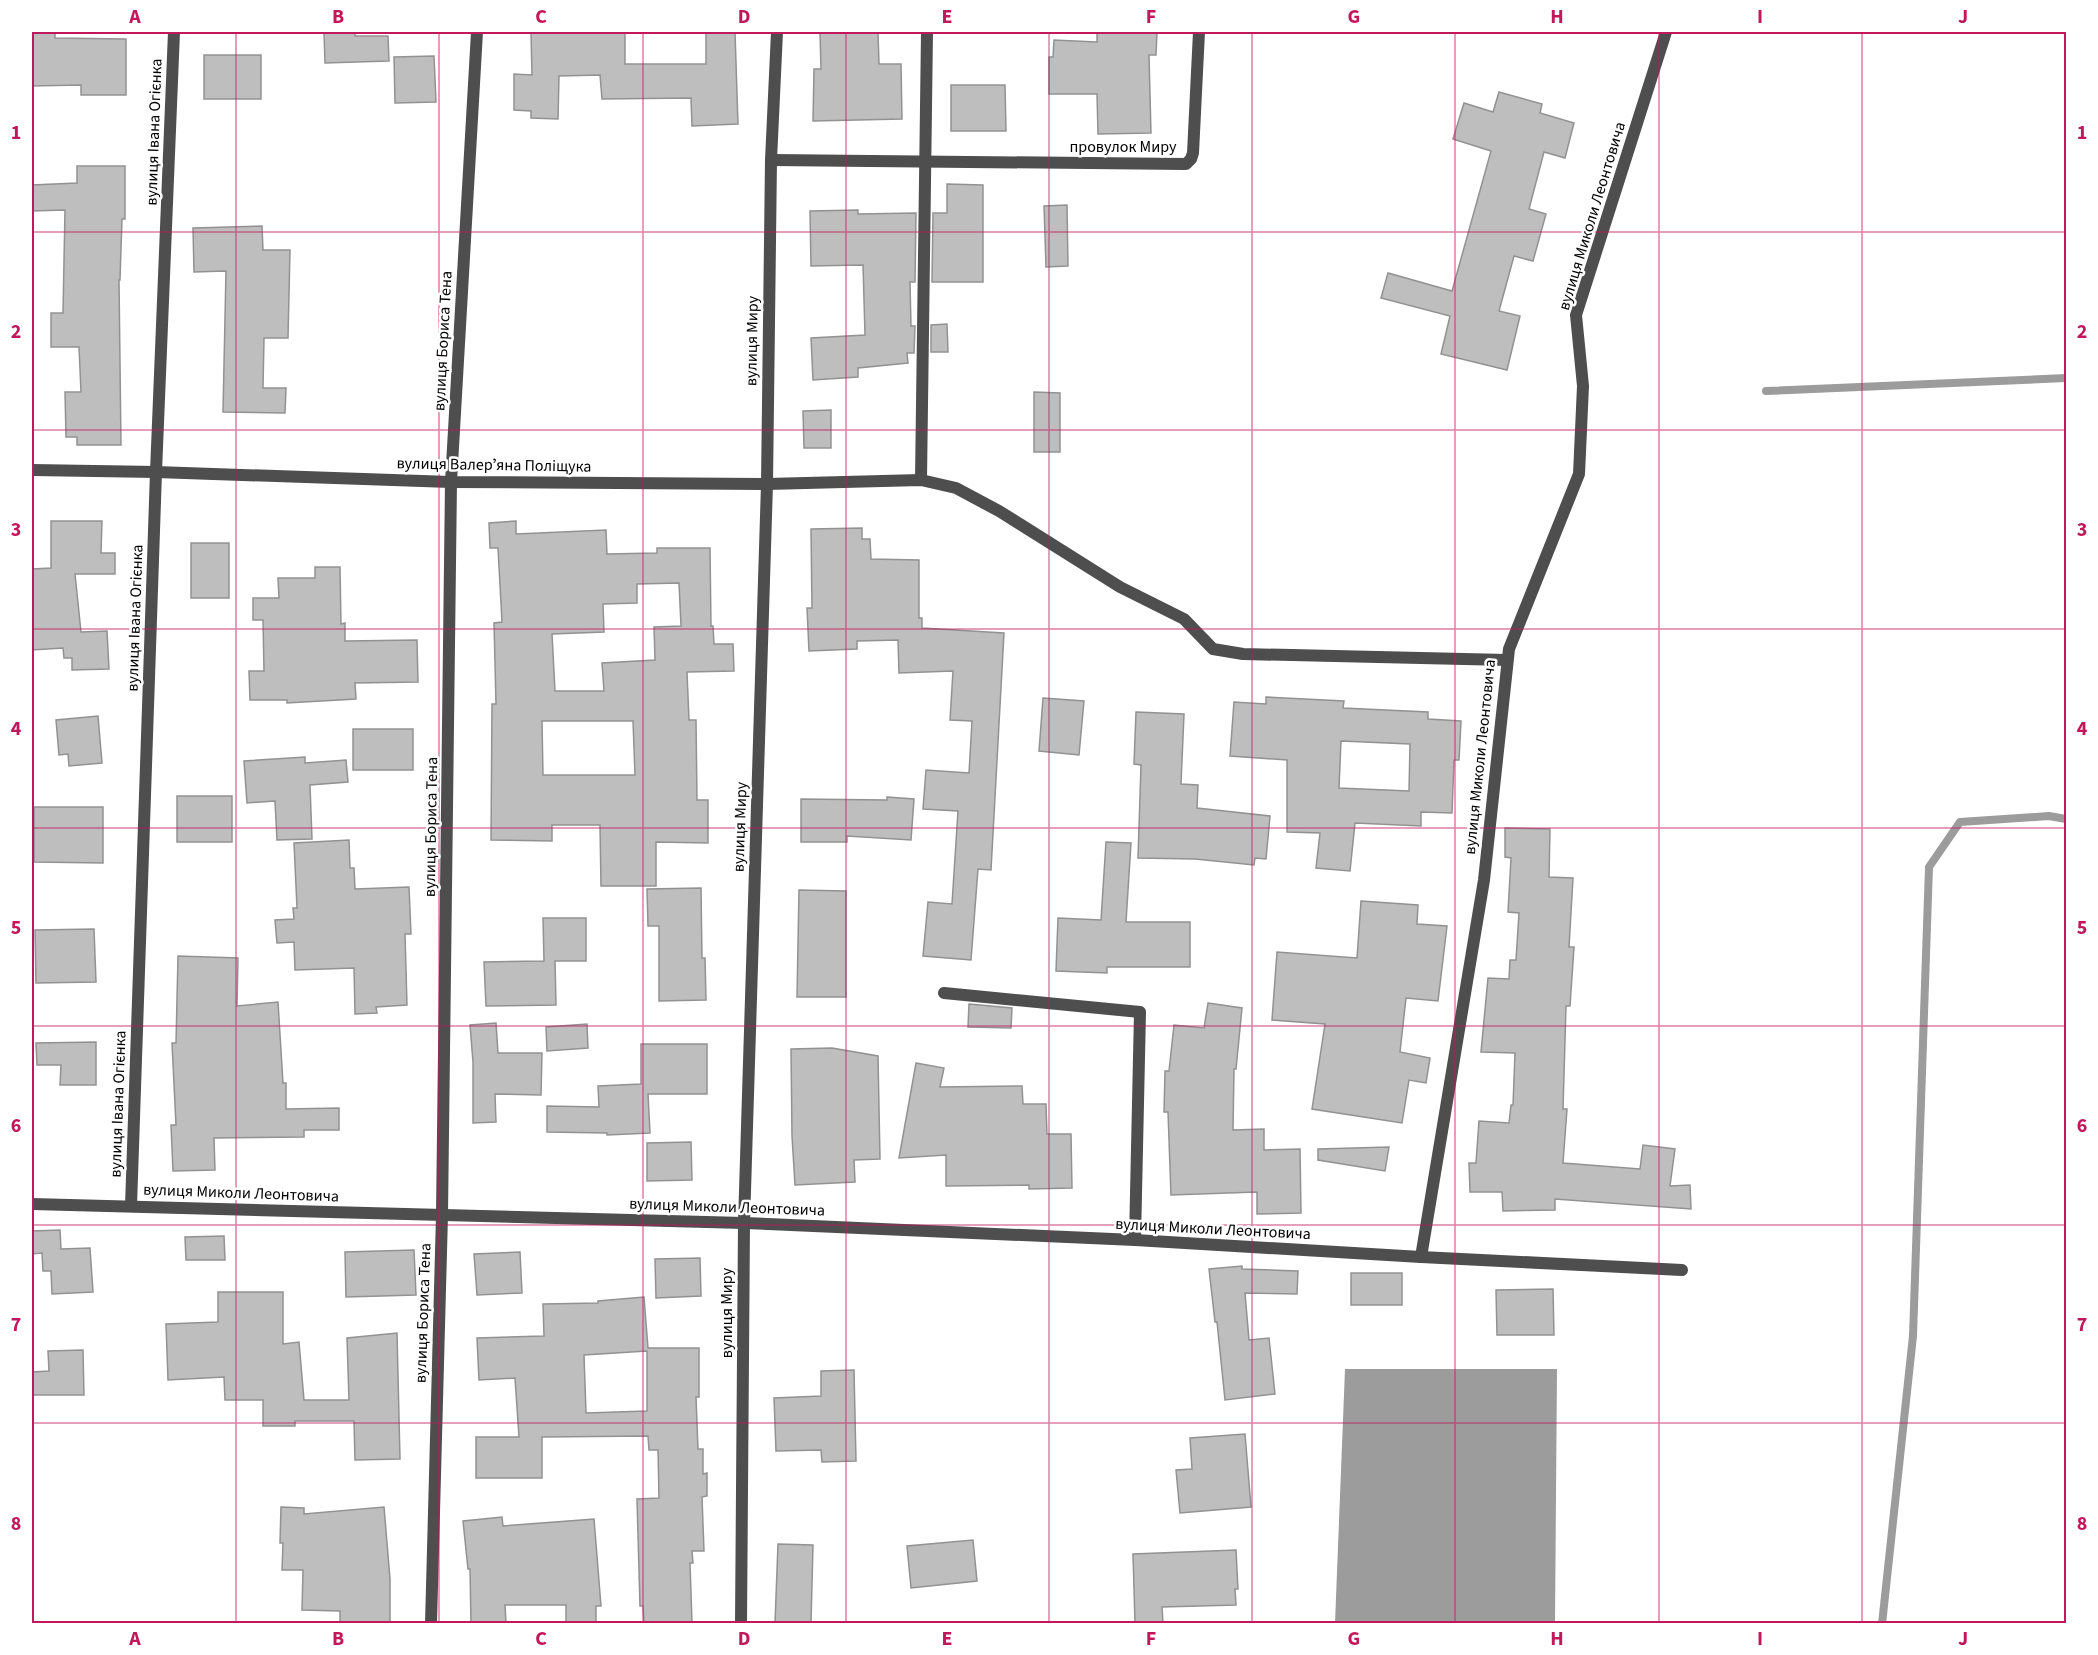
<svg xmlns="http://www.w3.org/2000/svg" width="2098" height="1655" font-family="'Source Sans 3',sans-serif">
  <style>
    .water { fill: #9c9c9c }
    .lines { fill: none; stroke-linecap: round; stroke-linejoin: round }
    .stream { stroke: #9c9c9c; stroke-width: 8 }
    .building { fill: #bebebe; stroke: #929292; stroke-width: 1.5; fill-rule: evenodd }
    .street { stroke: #4e4e4e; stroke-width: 12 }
    .grid { fill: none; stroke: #c2185b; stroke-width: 1.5; stroke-opacity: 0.55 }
    .labels { text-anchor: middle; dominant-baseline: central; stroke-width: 5; stroke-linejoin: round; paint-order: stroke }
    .street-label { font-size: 16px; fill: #000; stroke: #fff }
    .neatline { fill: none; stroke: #c2185b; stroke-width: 2 }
    .grid-label { font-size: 20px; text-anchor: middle; font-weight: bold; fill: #c2185b }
  </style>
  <rect width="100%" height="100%" fill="#fff"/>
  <path class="water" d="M 1345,1369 L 1557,1369 L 1555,1623 L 1335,1623 Z"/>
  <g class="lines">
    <g class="stream">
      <path d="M 1766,391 L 2066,378"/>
      <path d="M 1882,1624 L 1913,1336 L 1929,867 L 1960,822 L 2049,816 L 2066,819"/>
    </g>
  </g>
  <g class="building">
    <path d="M 32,32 L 55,32 L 55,38 L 126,39 L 126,95 L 81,95 L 81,85 L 32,86 Z"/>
    <path d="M 324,32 L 355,32 L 355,36 L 388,36 L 389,61 L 325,63 Z"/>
    <path d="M 531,32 L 625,32 L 625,64 L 706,64 L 706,32 L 735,32 L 738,124 L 692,126 L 691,98 L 602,99 L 600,75 L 559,76 L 558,119 L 531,118 L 531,111 L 514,110 L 514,74 L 532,75 Z"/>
    <path d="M 820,32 L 878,32 L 879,64 L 901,64 L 902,119 L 813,121 L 814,69 L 821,69 Z"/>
    <path d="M 1097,32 L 1157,32 L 1156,55 L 1149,55 L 1151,133 L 1098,134 L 1097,94 L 1049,94 L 1049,57 L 1053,57 L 1054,40 L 1097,42 Z"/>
    <rect x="204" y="55" width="57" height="44"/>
    <path d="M 434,56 L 436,102 L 395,103 L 394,57 Z"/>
    <path d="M 951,85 L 1005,85 L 1006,131 L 951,131 Z"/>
    <path d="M 1499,92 L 1542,104 L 1540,113 L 1574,123 L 1565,158 L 1544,152 L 1529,209 L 1546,214 L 1533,261 L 1514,256 L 1499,311 L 1520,316 L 1507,370 L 1441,354 L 1450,316 L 1381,298 L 1388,273 L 1452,291 L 1491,151 L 1453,139 L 1464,103 L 1493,112 Z"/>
    <path d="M 77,166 L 125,166 L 125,219 L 122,219 L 120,280 L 119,280 L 121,445 L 77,445 L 77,437 L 66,437 L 65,392 L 81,392 L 79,347 L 51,347 L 51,313 L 63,313 L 65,210 L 32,211 L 32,185 L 77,183 Z"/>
    <path d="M 947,184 L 983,185 L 983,282 L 932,282 L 933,213 L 947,213 Z"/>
    <path d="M 1067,205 L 1068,266 L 1046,267 L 1044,206 Z"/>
    <path d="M 858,210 L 858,214 L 916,213 L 915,282 L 910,282 L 911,326 L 915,326 L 914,353 L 907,353 L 908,363 L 858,368 L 858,377 L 813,380 L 811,338 L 865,335 L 863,265 L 811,266 L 810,211 Z"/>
    <path d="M 262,226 L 263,250 L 290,250 L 288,338 L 264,338 L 263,388 L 286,388 L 285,413 L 223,412 L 226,271 L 194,272 L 193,228 Z"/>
    <path d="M 947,324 L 948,352 L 931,352 L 931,325 Z"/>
    <path d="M 1034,392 L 1060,393 L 1060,452 L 1034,452 Z"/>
    <path d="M 831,410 L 831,448 L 804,448 L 803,411 Z"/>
    <path d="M 51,521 L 102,521 L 101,553 L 115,553 L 115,574 L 75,574 L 81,632 L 107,631 L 109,669 L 72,670 L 72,658 L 64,658 L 63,648 L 32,650 L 32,569 L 51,568 Z"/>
    <path d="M 516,521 L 516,534 L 606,530 L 607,554 L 657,553 L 657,548 L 710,548 L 711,626 L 713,626 L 714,644 L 733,644 L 734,671 L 687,672 L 689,720 L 696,720 L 697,800 L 708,800 L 708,843 L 656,842 L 656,886 L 601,886 L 600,825 L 552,825 L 552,841 L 491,840 L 492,704 L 496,704 L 494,623 L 502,622 L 498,548 L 490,548 L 489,523 ZM 679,583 L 681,626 L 654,627 L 655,660 L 602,663 L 604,691 L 555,691 L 552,634 L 604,632 L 603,604 L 637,603 L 637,584 ZM 542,721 L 633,721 L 635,775 L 543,775 Z"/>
    <path d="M 862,528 L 862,539 L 870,539 L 871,559 L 919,560 L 919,618 L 922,618 L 922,628 L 1004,633 L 991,870 L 978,869 L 971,960 L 923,956 L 928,902 L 952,904 L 958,811 L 923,809 L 926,770 L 969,773 L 972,721 L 950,720 L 953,671 L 899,673 L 898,640 L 857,641 L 857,649 L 809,651 L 807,608 L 812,608 L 811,529 Z"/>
    <rect x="191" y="543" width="38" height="55"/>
    <path d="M 315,567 L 340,567 L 341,624 L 345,623 L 345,641 L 417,640 L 418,682 L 355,683 L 356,699 L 287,703 L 287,700 L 250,700 L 249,671 L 264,671 L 263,620 L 253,620 L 253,598 L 279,598 L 278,578 L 315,578 Z"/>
    <path d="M 1266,697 L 1344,701 L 1343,708 L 1428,712 L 1428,719 L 1461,721 L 1459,760 L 1454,760 L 1452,813 L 1421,812 L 1421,826 L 1355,823 L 1350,871 L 1316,868 L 1320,833 L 1287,832 L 1287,760 L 1230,756 L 1234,702 L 1266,704 ZM 1341,741 L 1410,744 L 1409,791 L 1339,788 Z"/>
    <path d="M 1043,698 L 1084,701 L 1079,755 L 1039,751 Z"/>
    <path d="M 1136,712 L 1184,714 L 1181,784 L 1198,785 L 1197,808 L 1270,816 L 1266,859 L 1255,858 L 1254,865 L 1195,859 L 1138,858 L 1141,765 L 1134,764 Z"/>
    <path d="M 98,716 L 102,763 L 69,766 L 68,754 L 59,755 L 56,720 Z"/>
    <rect x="353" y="729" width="60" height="41"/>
    <path d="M 305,757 L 305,763 L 346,760 L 348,782 L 310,785 L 312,839 L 277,840 L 275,801 L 247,803 L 244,761 Z"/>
    <rect x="177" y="796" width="55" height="46"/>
    <path d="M 887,797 L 914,799 L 911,840 L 847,836 L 847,842 L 801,842 L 801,799 L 887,800 Z"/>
    <path d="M 34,807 L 103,807 L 103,863 L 34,862 Z"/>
    <path d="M 1505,828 L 1550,829 L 1549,877 L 1573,878 L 1569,947 L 1574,947 L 1570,1006 L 1566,1006 L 1563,1109 L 1567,1109 L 1563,1163 L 1640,1169 L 1643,1145 L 1675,1149 L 1670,1186 L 1690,1185 L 1691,1209 L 1555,1199 L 1555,1210 L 1503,1211 L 1502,1192 L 1470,1192 L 1469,1163 L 1476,1163 L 1479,1121 L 1509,1123 L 1511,1105 L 1513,1105 L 1515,1053 L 1481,1052 L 1488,978 L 1509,979 L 1510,960 L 1516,960 L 1519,913 L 1508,912 L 1511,858 L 1505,857 Z"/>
    <path d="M 349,840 L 350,868 L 354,868 L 355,889 L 409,887 L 411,934 L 405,934 L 407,1005 L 376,1007 L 377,1013 L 355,1014 L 354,968 L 295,970 L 294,942 L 277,943 L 275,920 L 294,919 L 293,908 L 297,908 L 294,843 Z"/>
    <path d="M 1106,842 L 1131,843 L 1126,922 L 1190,922 L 1190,967 L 1107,967 L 1107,973 L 1056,971 L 1058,918 L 1101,920 Z"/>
    <path d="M 701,888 L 702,958 L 705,958 L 706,1000 L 659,1001 L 659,926 L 648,926 L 647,889 Z"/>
    <path d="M 799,890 L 846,891 L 846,997 L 797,997 Z"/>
    <path d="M 1361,901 L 1418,905 L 1417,924 L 1447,926 L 1438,1001 L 1406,998 L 1400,1052 L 1430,1058 L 1426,1083 L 1409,1080 L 1402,1123 L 1312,1109 L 1325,1024 L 1272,1020 L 1277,952 L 1357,958 Z"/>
    <path d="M 543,918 L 586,918 L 586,961 L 555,961 L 556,1005 L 486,1006 L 484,962 L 544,961 Z"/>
    <path d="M 94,929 L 96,982 L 36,983 L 35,930 Z"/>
    <path d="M 178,956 L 238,958 L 237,1006 L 278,1002 L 283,1083 L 286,1083 L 286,1109 L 339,1108 L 339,1130 L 304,1130 L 304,1137 L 214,1138 L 215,1170 L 173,1171 L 171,1125 L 176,1125 L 172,1043 L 176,1043 Z"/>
    <path d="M 1208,1003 L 1242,1008 L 1236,1069 L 1234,1069 L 1233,1130 L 1264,1129 L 1264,1150 L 1300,1149 L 1301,1213 L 1257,1214 L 1257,1192 L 1171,1195 L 1168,1112 L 1164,1112 L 1165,1071 L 1169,1071 L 1174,1025 L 1204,1028 Z"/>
    <path d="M 969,1004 L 1012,1008 L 1011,1028 L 968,1027 Z"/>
    <path d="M 496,1023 L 498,1053 L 542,1053 L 541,1095 L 495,1094 L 496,1122 L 473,1123 L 473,1062 L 470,1025 Z"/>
    <path d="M 587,1024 L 588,1048 L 547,1051 L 546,1027 Z"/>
    <path d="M 96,1042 L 96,1085 L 60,1085 L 61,1065 L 37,1065 L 36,1043 Z"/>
    <path d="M 641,1044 L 707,1044 L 707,1094 L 648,1094 L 650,1133 L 607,1135 L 607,1133 L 547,1132 L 547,1106 L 599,1107 L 598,1086 L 641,1084 Z"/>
    <path d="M 832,1048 L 878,1056 L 880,1159 L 854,1160 L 855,1182 L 795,1185 L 792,1136 L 791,1049 Z"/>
    <path d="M 916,1063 L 944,1068 L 940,1087 L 1022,1086 L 1023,1104 L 1046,1104 L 1047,1134 L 1071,1134 L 1072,1188 L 1029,1189 L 1029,1185 L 946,1186 L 946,1155 L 899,1158 Z"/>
    <path d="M 691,1142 L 692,1180 L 647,1181 L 647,1143 Z"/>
    <path d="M 1389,1147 L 1385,1171 L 1318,1160 L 1318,1149 Z"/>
    <path d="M 60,1230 L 61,1249 L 90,1248 L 93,1292 L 52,1294 L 51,1271 L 43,1271 L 42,1253 L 32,1254 L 32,1231 Z"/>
    <path d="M 224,1236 L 225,1260 L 186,1260 L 185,1237 Z"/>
    <path d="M 414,1250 L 416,1295 L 346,1297 L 345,1252 Z"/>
    <path d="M 520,1252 L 522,1293 L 477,1295 L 474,1254 Z"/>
    <path d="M 700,1258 L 701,1296 L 656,1298 L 655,1259 Z"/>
    <path d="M 1242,1266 L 1242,1269 L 1298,1271 L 1297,1294 L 1245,1293 L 1249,1340 L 1269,1338 L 1275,1394 L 1225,1400 L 1217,1322 L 1215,1322 L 1209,1269 Z"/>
    <rect x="1351" y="1273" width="51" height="32"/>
    <path d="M 1553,1289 L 1554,1335 L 1497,1335 L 1496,1290 Z"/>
    <path d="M 218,1292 L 283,1292 L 283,1344 L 299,1342 L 304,1400 L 349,1400 L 347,1338 L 397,1333 L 400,1459 L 355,1460 L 354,1421 L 295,1421 L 295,1426 L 263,1426 L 263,1400 L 225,1400 L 224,1377 L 168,1380 L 166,1324 L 218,1322 Z"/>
    <path d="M 644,1297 L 648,1348 L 699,1348 L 699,1397 L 696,1397 L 698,1449 L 703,1449 L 703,1474 L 707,1473 L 707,1496 L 702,1497 L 704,1551 L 692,1551 L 693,1563 L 690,1563 L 692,1623 L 644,1623 L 643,1606 L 640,1606 L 637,1499 L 659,1498 L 658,1450 L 649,1450 L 648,1436 L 542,1437 L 542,1478 L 476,1478 L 476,1437 L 519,1437 L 515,1378 L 479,1380 L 477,1338 L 544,1336 L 543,1304 L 598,1303 L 598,1301 ZM 647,1351 L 647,1411 L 586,1413 L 584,1355 Z"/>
    <path d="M 83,1350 L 84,1395 L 32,1395 L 32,1372 L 49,1371 L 48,1351 Z"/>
    <path d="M 854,1370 L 856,1461 L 822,1462 L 821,1450 L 776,1451 L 774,1398 L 821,1396 L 821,1371 Z"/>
    <path d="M 1245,1434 L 1251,1507 L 1180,1513 L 1176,1470 L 1192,1469 L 1190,1438 Z"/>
    <path d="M 281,1507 L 304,1508 L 304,1514 L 384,1507 L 390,1579 L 390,1623 L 340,1623 L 340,1611 L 302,1610 L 303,1570 L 282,1570 L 283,1543 L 280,1543 Z"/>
    <path d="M 502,1517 L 503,1526 L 594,1519 L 601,1606 L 596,1606 L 596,1623 L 566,1623 L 566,1605 L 505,1605 L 506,1623 L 471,1623 L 470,1569 L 468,1569 L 463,1521 Z"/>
    <path d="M 973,1540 L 977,1581 L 911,1588 L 907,1546 Z"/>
    <path d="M 778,1544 L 813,1545 L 811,1623 L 775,1623 Z"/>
    <path d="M 1236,1550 L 1238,1589 L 1235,1589 L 1236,1605 L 1162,1607 L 1163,1623 L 1135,1623 L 1133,1554 Z"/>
  </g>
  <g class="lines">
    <g class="street">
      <path d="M 771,160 L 1186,164 L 1191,159 L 1193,153 L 1199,32"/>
      <path d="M 32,470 L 156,472 L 451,482 L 767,484 L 921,480 L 956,488 L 999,511 L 1120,587 L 1184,619 L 1213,649 L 1243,654 L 1507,660"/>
      <path d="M 921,480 L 927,32"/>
      <path d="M 944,993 L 1140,1012 L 1135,1240"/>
      <path d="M 32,1204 L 744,1223 L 1135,1240 L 1421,1257 L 1484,880 L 1509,649 L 1579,474 L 1583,386 L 1576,315 L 1666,32"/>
      <path d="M 131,1206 L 156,472 L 174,32"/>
      <path d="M 1421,1257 L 1682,1270"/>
      <path d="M 431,1624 L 442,1215 L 451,482 L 477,32"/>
      <path d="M 741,1624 L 744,1223 L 767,484 L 771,160 L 777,32"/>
    </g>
  </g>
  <path class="grid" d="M 236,32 L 236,1624M 439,32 L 439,1624M 643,32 L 643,1624M 846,32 L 846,1624M 1049,32 L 1049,1624M 1252,32 L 1252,1624M 1455,32 L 1455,1624M 1659,32 L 1659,1624M 1862,32 L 1862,1624M 32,232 L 2066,232M 32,430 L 2066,430M 32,629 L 2066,629M 32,828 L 2066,828M 32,1026 L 2066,1026M 32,1225 L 2066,1225M 32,1423 L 2066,1423"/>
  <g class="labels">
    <g class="street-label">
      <text transform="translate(154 132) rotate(-88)">вулиця Івана Огієнка</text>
      <text x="1123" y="147">провулок Миру</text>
      <text transform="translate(1592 216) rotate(-73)">вулиця Миколи Леонтовича</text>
      <text transform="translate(443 341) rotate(-87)">вулиця Бориса Тена</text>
      <text transform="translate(752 341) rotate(-89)">вулиця Миру</text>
      <text transform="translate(494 465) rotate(1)">вулиця Валерʼяна Поліщука</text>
      <text transform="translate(135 618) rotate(-88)">вулиця Івана Огієнка</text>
      <text transform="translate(1480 757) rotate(-84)">вулиця Миколи Леонтовича</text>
      <text transform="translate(431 827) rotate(-89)">вулиця Бориса Тена</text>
      <text transform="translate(740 827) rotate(-88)">вулиця Миру</text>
      <text transform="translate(118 1104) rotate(-88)">вулиця Івана Огієнка</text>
      <text transform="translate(241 1193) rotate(2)">вулиця Миколи Леонтовича</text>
      <text transform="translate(727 1207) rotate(2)">вулиця Миколи Леонтовича</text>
      <text transform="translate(1213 1229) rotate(3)">вулиця Миколи Леонтовича</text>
      <text transform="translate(423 1313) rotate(-88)">вулиця Бориса Тена</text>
      <text transform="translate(727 1313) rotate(-90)">вулиця Миру</text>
    </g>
  </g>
  <rect width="2098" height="1655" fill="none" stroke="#ffffff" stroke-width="66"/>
  <rect x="33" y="33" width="2032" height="1589" class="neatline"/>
  <g class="grid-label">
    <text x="135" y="23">A</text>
    <text x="338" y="23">B</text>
    <text x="541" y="23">C</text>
    <text x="744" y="23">D</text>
    <text x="947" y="23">E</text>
    <text x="1151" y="23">F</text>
    <text x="1354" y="23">G</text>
    <text x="1557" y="23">H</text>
    <text x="1760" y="23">I</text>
    <text x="1963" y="23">J</text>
    <text x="16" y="139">1</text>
    <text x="2082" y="139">1</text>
    <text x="16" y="338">2</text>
    <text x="2082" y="338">2</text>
    <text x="16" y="536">3</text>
    <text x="2082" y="536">3</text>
    <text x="16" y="735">4</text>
    <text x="2082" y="735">4</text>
    <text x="16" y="934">5</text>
    <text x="2082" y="934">5</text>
    <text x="16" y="1132">6</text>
    <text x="2082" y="1132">6</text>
    <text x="16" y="1331">7</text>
    <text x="2082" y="1331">7</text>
    <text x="16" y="1530">8</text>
    <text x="2082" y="1530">8</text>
    <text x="135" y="1645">A</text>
    <text x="338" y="1645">B</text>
    <text x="541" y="1645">C</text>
    <text x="744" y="1645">D</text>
    <text x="947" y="1645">E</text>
    <text x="1151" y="1645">F</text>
    <text x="1354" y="1645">G</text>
    <text x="1557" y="1645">H</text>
    <text x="1760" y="1645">I</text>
    <text x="1963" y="1645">J</text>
  </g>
</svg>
